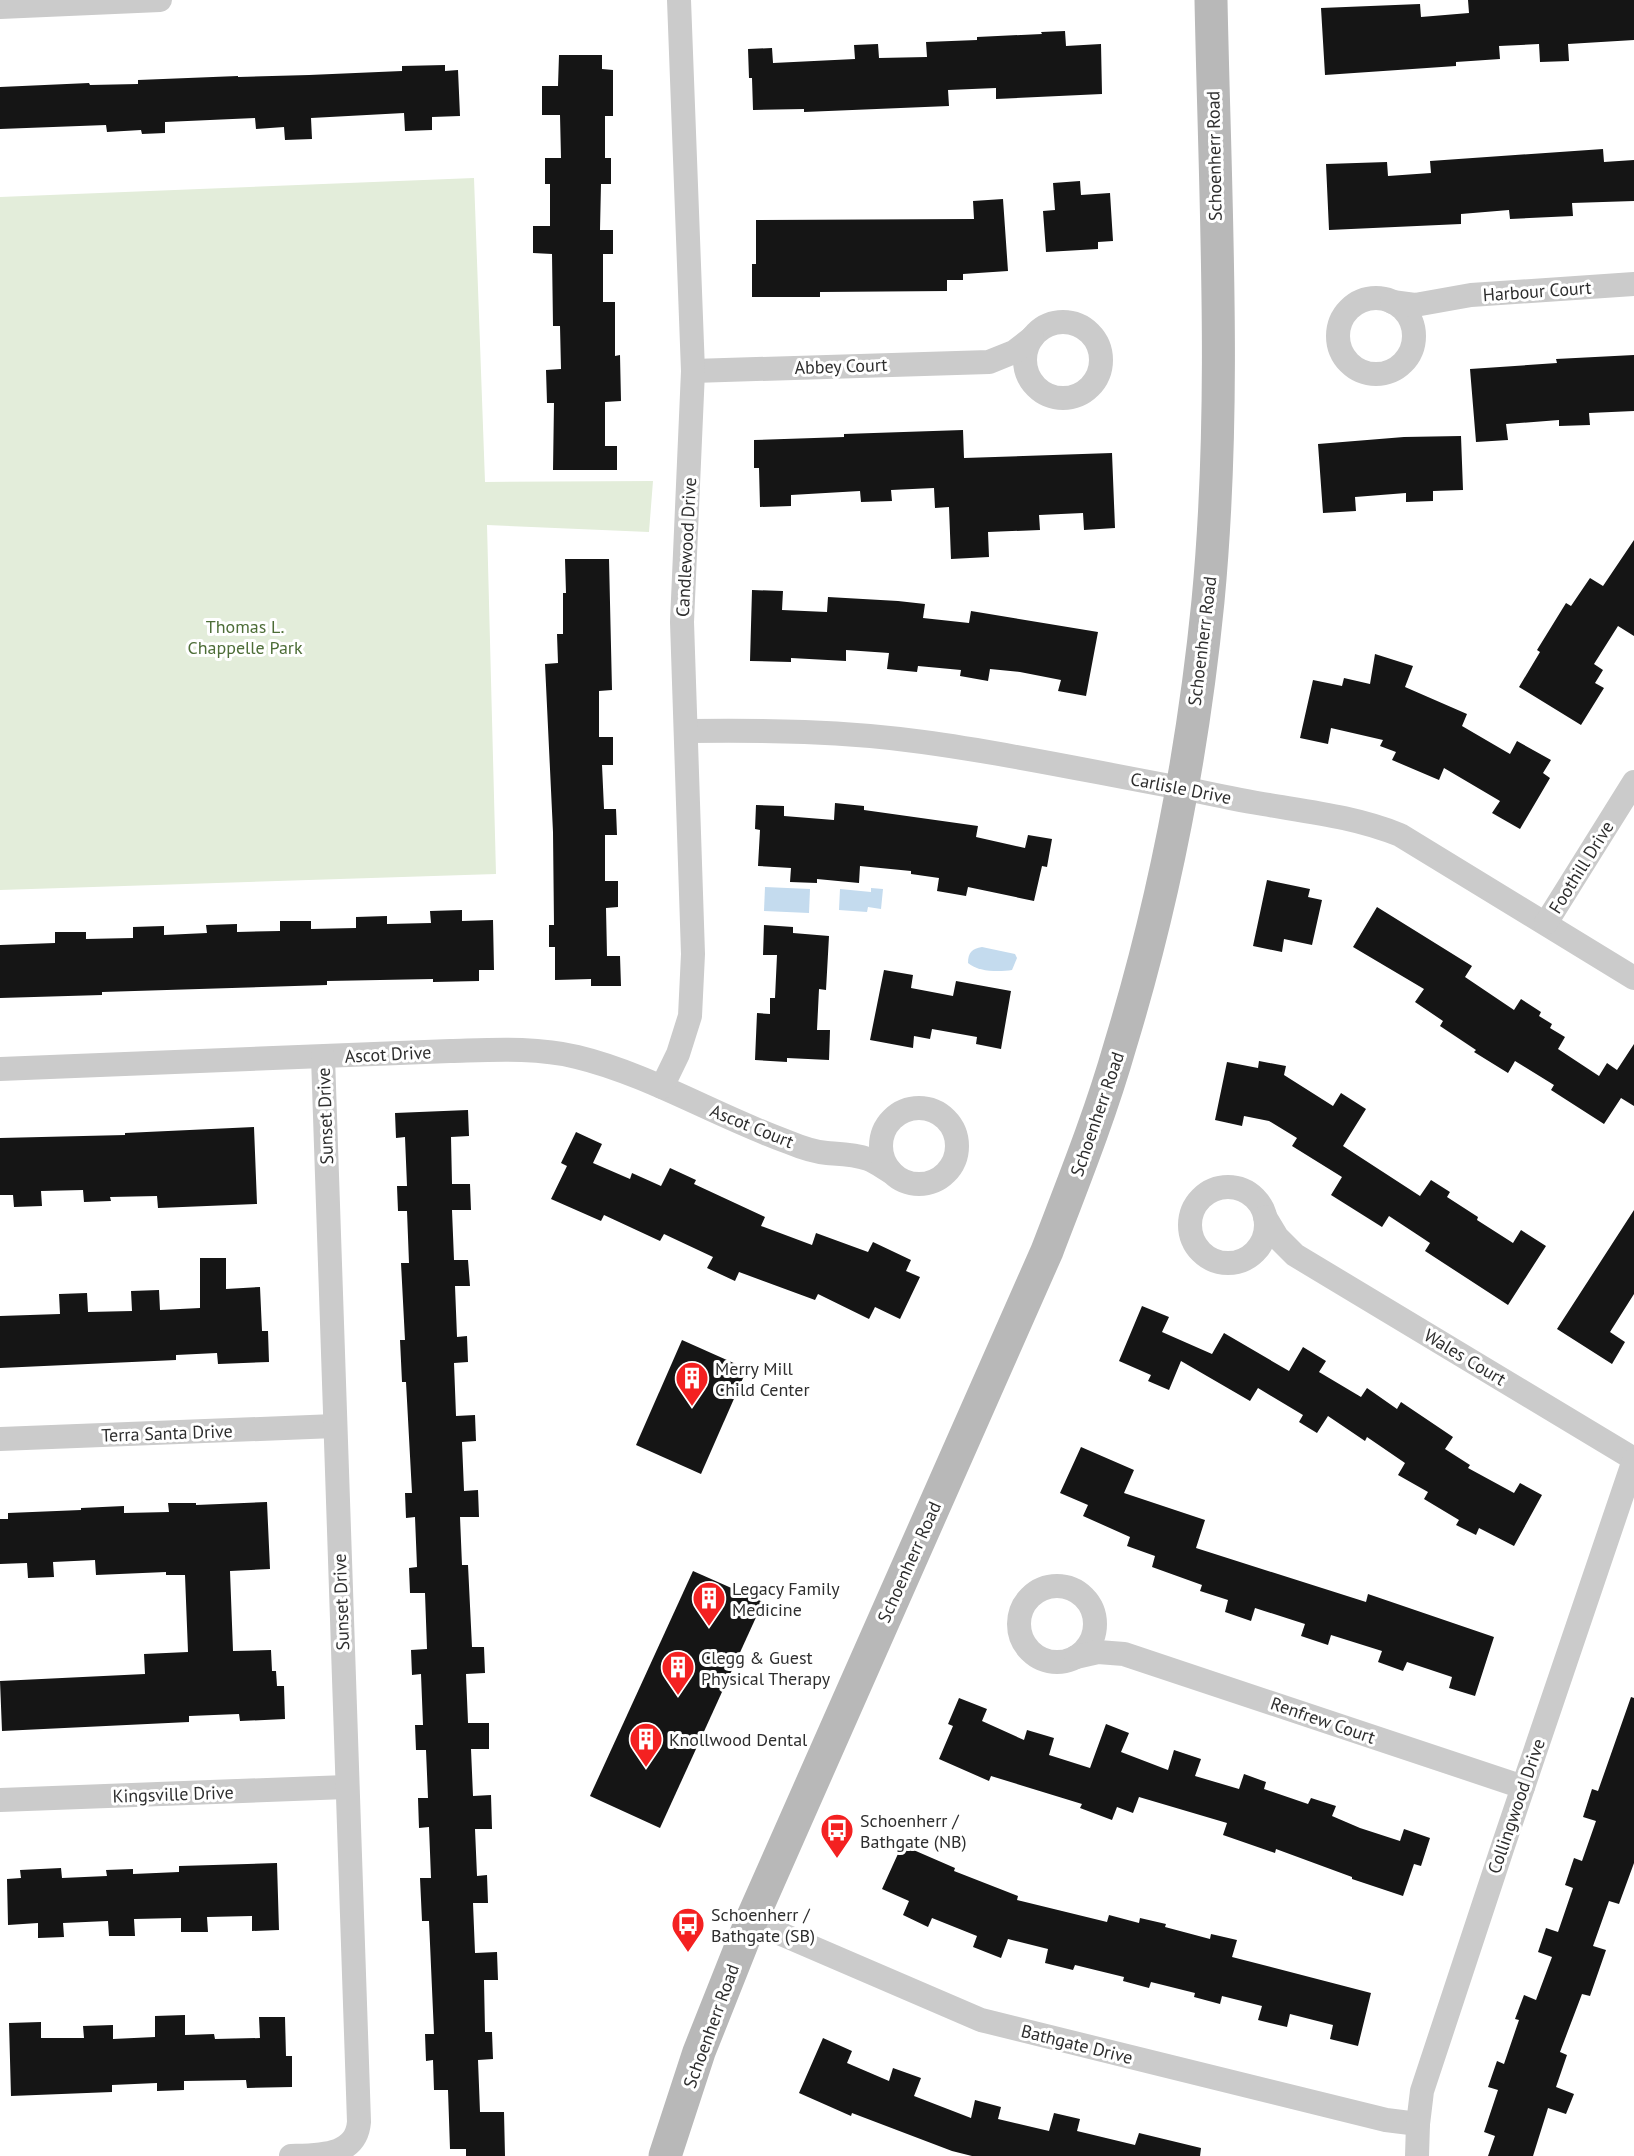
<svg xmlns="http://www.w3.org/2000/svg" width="1634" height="2156" font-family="'PT Sans',sans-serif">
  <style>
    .green { fill: #e3edda }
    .water { fill: #c4dbee }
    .building { fill: #151515 }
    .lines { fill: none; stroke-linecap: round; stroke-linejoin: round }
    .street { stroke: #cbcbcb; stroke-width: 24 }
    .secondary { stroke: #b8b8b8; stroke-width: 33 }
    .labels { text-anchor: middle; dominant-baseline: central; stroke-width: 6; stroke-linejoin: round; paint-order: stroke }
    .street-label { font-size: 18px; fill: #2e2e2e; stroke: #fff }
    .park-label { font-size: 18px; fill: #4d6d37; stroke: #fff }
    .poi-label { font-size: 18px; fill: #2e2e2e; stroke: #fff; text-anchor: start }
  </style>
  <rect width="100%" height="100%" fill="#fff"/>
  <path class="green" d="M 474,178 L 485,482 L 653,481 L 649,532 L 487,525 L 496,874 L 0,890 L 0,197 Z"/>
  <g class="water">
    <path d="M 765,887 L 810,889 L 809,913 L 764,911 Z"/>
    <path d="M 871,888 L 883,889 L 881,909 L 868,907 L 867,912 L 839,910 L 840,889 L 871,892 Z"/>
    <path d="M 982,947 L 1015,954 L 1017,958 L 1012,970 C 999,972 978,972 968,963 C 968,952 972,949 982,947 Z"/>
  </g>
  <g class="building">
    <path d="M 1468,0 L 1634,0 L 1634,40 L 1568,44 L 1569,61 L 1540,62 L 1539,44 L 1499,46 L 1500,59 L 1456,62 L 1456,66 L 1325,75 L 1321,8 L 1420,4 L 1421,17 L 1469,13 Z"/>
    <path d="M 1065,31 L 1066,46 L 1101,44 L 1102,94 L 996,99 L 996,88 L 948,90 L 949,106 L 804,112 L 804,109 L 753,110 L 752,78 L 749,78 L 748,49 L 772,48 L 773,63 L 855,59 L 854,45 L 878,44 L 879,58 L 927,57 L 926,42 L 977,40 L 977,37 L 1042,34 L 1041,32 Z"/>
    <path d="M 559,55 L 602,55 L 602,69 L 613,70 L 613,116 L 605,116 L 605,158 L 611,158 L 611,184 L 601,184 L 600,230 L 613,230 L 613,254 L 603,254 L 603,302 L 615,302 L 615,356 L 620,355 L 621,401 L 605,402 L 605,446 L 617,446 L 617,470 L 553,470 L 554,403 L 547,403 L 546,370 L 561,369 L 560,326 L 553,326 L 552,254 L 533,253 L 533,226 L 550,226 L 550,184 L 545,184 L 545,158 L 561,158 L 560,115 L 542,115 L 542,86 L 558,86 Z"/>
    <path d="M 445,65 L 445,71 L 458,70 L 460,116 L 432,117 L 432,130 L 405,131 L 404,113 L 311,118 L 312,139 L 285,140 L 284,127 L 256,129 L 255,118 L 165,122 L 165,133 L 142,134 L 141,130 L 107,132 L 106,125 L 0,129 L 0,87 L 89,83 L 90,85 L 138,84 L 138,80 L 238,76 L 238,77 L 309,75 L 402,71 L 402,66 Z"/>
    <path d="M 1603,149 L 1604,162 L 1634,160 L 1634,201 L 1572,203 L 1573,216 L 1510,219 L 1509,210 L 1461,214 L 1461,224 L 1329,230 L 1326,164 L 1387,162 L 1388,176 L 1431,173 L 1430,161 Z"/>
    <path d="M 1080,181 L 1081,195 L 1110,193 L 1113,241 L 1098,242 L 1098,249 L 1046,252 L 1043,211 L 1055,210 L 1053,183 Z"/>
    <path d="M 1003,199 L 1008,271 L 963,274 L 963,280 L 947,280 L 947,291 L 820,292 L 820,297 L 752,297 L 752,264 L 756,264 L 756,220 L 974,219 L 973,201 Z"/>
    <path d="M 1634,355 L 1634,411 L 1589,413 L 1590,425 L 1559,426 L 1559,420 L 1506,424 L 1508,440 L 1476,442 L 1470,369 L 1557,363 L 1556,359 Z"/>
    <path d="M 963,430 L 964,458 L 1112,453 L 1115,528 L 1084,530 L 1083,513 L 1039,515 L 1040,530 L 988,532 L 989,557 L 951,559 L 949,507 L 935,508 L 934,488 L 891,490 L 892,501 L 861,502 L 860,491 L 791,495 L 791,506 L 760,507 L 759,468 L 754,468 L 754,440 L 844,437 L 844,434 Z"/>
    <path d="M 1461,436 L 1463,490 L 1433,491 L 1433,501 L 1406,502 L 1406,493 L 1355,497 L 1356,511 L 1323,513 L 1318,444 L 1404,437 Z"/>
    <path d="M 1634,540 L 1634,636 L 1618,626 L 1594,664 L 1603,670 L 1595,683 L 1604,688 L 1581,725 L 1519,687 L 1540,652 L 1537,650 L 1566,603 L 1571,606 L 1590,578 L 1603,586 Z"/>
    <path d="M 565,559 L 609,559 L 612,690 L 599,691 L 599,737 L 613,737 L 613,765 L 602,765 L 604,809 L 616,809 L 617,835 L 605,835 L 605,881 L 618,881 L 618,907 L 606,908 L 607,956 L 620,956 L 621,986 L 591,986 L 591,979 L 555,980 L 555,947 L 549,947 L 549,925 L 554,925 L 553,832 L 545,664 L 558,663 L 557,634 L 563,634 L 563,593 L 566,593 Z"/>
    <path d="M 752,590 L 783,591 L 782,610 L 827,612 L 828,597 L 898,601 L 925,604 L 923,618 L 969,623 L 971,611 L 1098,632 L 1086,696 L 1058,691 L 1061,680 L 1020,672 L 990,669 L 988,681 L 960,676 L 961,670 L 918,666 L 917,672 L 887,669 L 889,653 L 846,650 L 846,661 L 791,658 L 791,662 L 750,661 Z"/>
    <path d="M 1375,654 L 1413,666 L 1405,687 L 1467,714 L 1462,726 L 1510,754 L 1517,741 L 1551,760 L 1543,773 L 1550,778 L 1520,829 L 1492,813 L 1500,801 L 1444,768 L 1439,780 L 1392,760 L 1396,752 L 1380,746 L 1383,740 L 1331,728 L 1328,744 L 1300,738 L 1313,680 L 1342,686 L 1344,678 L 1370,684 Z"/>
    <path d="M 835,803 L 864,806 L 864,810 L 978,826 L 976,837 L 1025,848 L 1028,835 L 1052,839 L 1047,867 L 1042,866 L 1034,901 L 968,887 L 966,896 L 937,891 L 939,878 L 911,874 L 911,871 L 860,866 L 859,883 L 817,879 L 817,883 L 790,882 L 791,868 L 758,866 L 760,830 L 755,829 L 756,805 L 784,806 L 784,816 L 834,820 Z"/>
    <path d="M 1267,880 L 1310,889 L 1308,897 L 1322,900 L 1312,945 L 1284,939 L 1282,952 L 1253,946 Z"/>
    <path d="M 1377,907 L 1472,966 L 1465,977 L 1514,1010 L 1521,999 L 1541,1012 L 1539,1016 L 1552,1024 L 1550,1028 L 1565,1037 L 1558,1049 L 1599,1076 L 1607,1063 L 1617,1070 L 1634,1044 L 1634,1106 L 1621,1098 L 1604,1124 L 1551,1090 L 1554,1085 L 1515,1061 L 1508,1073 L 1474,1052 L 1476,1050 L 1440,1026 L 1443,1021 L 1415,1002 L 1424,989 L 1353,947 Z"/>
    <path d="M 462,910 L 462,921 L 493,920 L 494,970 L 479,970 L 479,981 L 433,982 L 433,979 L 327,981 L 327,985 L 102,992 L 102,995 L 0,998 L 0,945 L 55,943 L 55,932 L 86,932 L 86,939 L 133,938 L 133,927 L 164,926 L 164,935 L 207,933 L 206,925 L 237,924 L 237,932 L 280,931 L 280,921 L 311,921 L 311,929 L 356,928 L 356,917 L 387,916 L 387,924 L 431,923 L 430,911 Z"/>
    <path d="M 764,925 L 793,927 L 793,933 L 829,936 L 826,990 L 819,989 L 817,1030 L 830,1030 L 829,1060 L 787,1058 L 787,1062 L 755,1060 L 757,1013 L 770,1014 L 770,998 L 775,998 L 777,955 L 763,955 Z"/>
    <path d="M 884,970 L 913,975 L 911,988 L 953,996 L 956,981 L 1011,991 L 1001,1049 L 976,1044 L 977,1037 L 932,1029 L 930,1039 L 914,1036 L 913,1048 L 870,1040 Z"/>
    <path d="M 1259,1061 L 1286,1066 L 1284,1075 L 1333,1106 L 1341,1093 L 1366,1109 L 1343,1146 L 1420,1196 L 1431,1180 L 1450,1192 L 1447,1197 L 1478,1217 L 1477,1220 L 1513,1243 L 1521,1230 L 1546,1246 L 1508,1305 L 1425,1251 L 1430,1243 L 1389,1216 L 1382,1227 L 1331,1195 L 1342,1177 L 1292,1146 L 1297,1138 L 1269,1121 L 1244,1116 L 1242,1126 L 1215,1120 L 1227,1062 L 1258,1068 Z"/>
    <path d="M 468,1110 L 469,1136 L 451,1137 L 452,1184 L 470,1184 L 471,1210 L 452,1210 L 454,1260 L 468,1260 L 470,1286 L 455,1286 L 457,1337 L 467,1336 L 468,1362 L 454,1363 L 456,1416 L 475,1415 L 476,1441 L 462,1442 L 464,1491 L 478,1490 L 479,1517 L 460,1517 L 462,1565 L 468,1565 L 472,1647 L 484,1647 L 485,1673 L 466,1674 L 468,1723 L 489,1723 L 489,1749 L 471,1749 L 473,1796 L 491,1795 L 492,1829 L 475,1829 L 477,1876 L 487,1875 L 488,1903 L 473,1903 L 475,1953 L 497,1952 L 498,1980 L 484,1980 L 485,2032 L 492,2032 L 493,2059 L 478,2060 L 480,2112 L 504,2112 L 505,2156 L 466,2156 L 466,2149 L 450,2149 L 448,2090 L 434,2090 L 433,2060 L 426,2061 L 425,2034 L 434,2034 L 429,1921 L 422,1921 L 420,1878 L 431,1878 L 429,1827 L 419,1828 L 418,1798 L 428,1798 L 426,1750 L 416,1750 L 415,1725 L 423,1725 L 421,1674 L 412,1675 L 411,1650 L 427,1649 L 425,1593 L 410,1593 L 409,1568 L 417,1567 L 415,1517 L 406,1518 L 405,1493 L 412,1493 L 406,1382 L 402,1382 L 400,1340 L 405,1340 L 401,1263 L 409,1263 L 407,1211 L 398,1211 L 397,1186 L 407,1186 L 405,1137 L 396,1138 L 395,1113 Z"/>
    <path d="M 254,1127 L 257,1204 L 158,1208 L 157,1196 L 110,1197 L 111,1201 L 84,1202 L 83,1190 L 41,1191 L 42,1206 L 14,1207 L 13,1195 L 0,1195 L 0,1138 L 125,1135 L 125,1133 Z"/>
    <path d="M 576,1132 L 602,1144 L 593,1163 L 630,1179 L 632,1173 L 661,1186 L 670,1168 L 696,1180 L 694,1184 L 765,1217 L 761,1226 L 812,1245 L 816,1233 L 868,1252 L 873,1242 L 911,1260 L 906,1271 L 920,1277 L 900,1319 L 875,1307 L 869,1319 L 818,1294 L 815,1300 L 739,1272 L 735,1281 L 707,1268 L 713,1257 L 664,1234 L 660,1241 L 604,1215 L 601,1221 L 551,1199 L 567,1166 L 561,1163 Z"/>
    <path d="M 1634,1210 L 1634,1294 L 1610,1332 L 1625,1342 L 1612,1364 L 1557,1329 Z"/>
    <path d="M 200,1258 L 226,1258 L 226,1289 L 260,1287 L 262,1331 L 268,1331 L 269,1362 L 218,1364 L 217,1353 L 176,1355 L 176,1360 L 0,1368 L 0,1316 L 60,1314 L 59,1294 L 87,1293 L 88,1312 L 132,1311 L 131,1291 L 159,1290 L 160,1310 L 200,1308 Z"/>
    <path d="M 1142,1306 L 1169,1317 L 1162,1332 L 1212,1354 L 1224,1333 L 1289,1371 L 1303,1347 L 1326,1361 L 1319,1372 L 1361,1397 L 1367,1388 L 1397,1409 L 1401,1402 L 1453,1437 L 1445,1449 L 1470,1465 L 1468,1468 L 1514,1493 L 1520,1483 L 1542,1495 L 1514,1546 L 1479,1528 L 1476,1535 L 1456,1525 L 1459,1520 L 1424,1499 L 1428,1492 L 1398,1475 L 1405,1463 L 1367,1437 L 1365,1441 L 1328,1416 L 1317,1433 L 1299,1422 L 1303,1415 L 1258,1388 L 1250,1401 L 1181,1361 L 1169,1390 L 1148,1381 L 1151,1375 L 1119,1361 Z"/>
    <path d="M 682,1340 L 747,1369 L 701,1474 L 636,1445 Z"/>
    <path d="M 1081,1447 L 1134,1470 L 1124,1493 L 1205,1520 L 1196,1548 L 1366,1602 L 1368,1594 L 1494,1637 L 1475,1696 L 1449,1688 L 1452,1677 L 1407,1662 L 1403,1671 L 1378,1662 L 1382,1651 L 1331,1635 L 1328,1645 L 1301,1636 L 1305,1624 L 1255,1608 L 1251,1621 L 1225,1612 L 1228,1600 L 1200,1591 L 1202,1585 L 1152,1567 L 1155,1556 L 1127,1546 L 1130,1537 L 1083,1516 L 1088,1505 L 1060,1493 Z"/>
    <path d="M 267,1502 L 270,1569 L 230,1571 L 233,1651 L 271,1650 L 272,1671 L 276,1671 L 277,1686 L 284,1686 L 285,1719 L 240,1721 L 239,1714 L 189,1716 L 189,1722 L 2,1731 L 0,1681 L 145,1674 L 144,1654 L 188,1652 L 185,1575 L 166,1575 L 166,1572 L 96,1575 L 95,1560 L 53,1562 L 54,1577 L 28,1578 L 27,1563 L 0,1564 L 0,1519 L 8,1519 L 8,1513 L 81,1510 L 81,1508 L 124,1506 L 124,1513 L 169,1512 L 168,1503 L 196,1503 L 196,1505 Z"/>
    <path d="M 693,1571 L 763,1602 L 660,1828 L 590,1796 Z"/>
    <path d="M 1631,1697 L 1634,1698 L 1634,1863 L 1619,1904 L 1609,1901 L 1593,1946 L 1606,1950 L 1590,1996 L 1582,1994 L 1560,2052 L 1567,2055 L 1556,2087 L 1574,2094 L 1566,2114 L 1548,2108 L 1533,2156 L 1488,2156 L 1495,2136 L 1484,2132 L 1498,2090 L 1488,2087 L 1497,2061 L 1504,2064 L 1519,2020 L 1515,2019 L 1524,1995 L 1536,2000 L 1552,1957 L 1538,1952 L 1546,1928 L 1558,1932 L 1573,1888 L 1565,1885 L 1574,1858 L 1582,1861 L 1596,1821 L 1583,1817 L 1592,1789 L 1598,1791 Z"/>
    <path d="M 959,1698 L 987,1709 L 982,1721 L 1024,1740 L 1027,1730 L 1054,1738 L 1049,1755 L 1090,1768 L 1106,1724 L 1129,1733 L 1121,1752 L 1168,1770 L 1174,1750 L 1201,1759 L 1195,1776 L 1239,1789 L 1244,1774 L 1266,1782 L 1264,1789 L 1308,1804 L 1311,1798 L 1336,1806 L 1332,1816 L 1360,1828 L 1400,1841 L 1404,1829 L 1430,1838 L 1421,1866 L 1414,1864 L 1403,1896 L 1352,1879 L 1352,1877 L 1276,1849 L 1275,1853 L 1223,1835 L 1227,1823 L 1139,1797 L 1133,1813 L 1117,1807 L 1112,1820 L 1080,1808 L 1082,1804 L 991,1776 L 989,1781 L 939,1759 L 953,1726 L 948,1724 Z"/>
    <path d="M 902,1845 L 955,1868 L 954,1871 L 1018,1896 L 1017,1900 L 1107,1922 L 1109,1915 L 1139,1923 L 1140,1918 L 1166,1924 L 1165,1927 L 1210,1939 L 1211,1934 L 1237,1940 L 1232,1957 L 1371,1993 L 1358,2046 L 1330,2039 L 1333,2025 L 1290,2014 L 1287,2027 L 1258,2020 L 1262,2006 L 1222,1996 L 1220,2004 L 1194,1997 L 1195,1993 L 1151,1982 L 1149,1988 L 1123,1981 L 1124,1977 L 1075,1965 L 1073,1970 L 1045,1963 L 1048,1949 L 1008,1939 L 1001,1958 L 973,1947 L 977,1936 L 932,1918 L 928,1927 L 903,1915 L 909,1901 L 882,1889 Z"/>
    <path d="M 277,1863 L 279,1930 L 252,1931 L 252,1916 L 207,1917 L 208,1932 L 181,1932 L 181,1918 L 134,1919 L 135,1936 L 109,1936 L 108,1921 L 63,1923 L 64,1937 L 38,1938 L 38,1923 L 8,1925 L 7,1879 L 21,1878 L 20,1870 L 61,1868 L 62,1878 L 107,1876 L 106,1870 L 133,1869 L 133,1874 L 179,1872 L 179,1866 Z"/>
    <path d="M 185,2015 L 185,2035 L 214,2034 L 215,2039 L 260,2038 L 259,2017 L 285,2017 L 286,2056 L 292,2056 L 292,2087 L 247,2088 L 246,2080 L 184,2081 L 184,2090 L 157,2091 L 157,2083 L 112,2085 L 112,2092 L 11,2096 L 9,2023 L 41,2022 L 41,2038 L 84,2038 L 83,2026 L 113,2025 L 113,2039 L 155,2037 L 155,2016 Z"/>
    <path d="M 823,2038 L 852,2051 L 847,2063 L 889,2081 L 893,2068 L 921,2078 L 914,2096 L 971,2118 L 975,2100 L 1001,2107 L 998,2119 L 1049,2131 L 1054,2113 L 1080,2119 L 1077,2131 L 1135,2145 L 1139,2133 L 1201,2148 L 1200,2156 L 972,2156 L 952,2151 L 852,2113 L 851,2116 L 799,2093 Z"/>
  </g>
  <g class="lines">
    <g class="street">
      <path d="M 0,7 L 160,0"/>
      <circle cx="1376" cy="336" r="38"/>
      <path d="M 1392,302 L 1415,305 L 1471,295 L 1634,284"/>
      <circle cx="1063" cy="360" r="38"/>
      <path d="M 693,371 L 989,362 L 1014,352 L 1032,338"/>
      <path d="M 687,731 C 765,730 844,731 923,742 C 1013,754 1102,774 1192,790 C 1215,795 1239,800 1263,804 C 1310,812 1356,817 1400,835 L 1634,978"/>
      <path d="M 1546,923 L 1634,782"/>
      <path d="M 0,1069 L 450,1051 C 492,1050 535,1047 577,1057 C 648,1074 718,1117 788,1142 C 800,1147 815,1152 827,1153 C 841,1154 854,1154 868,1159 C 876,1162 884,1168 891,1172"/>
      <path d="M 662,1087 L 678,1054 L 690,1016 L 693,954 L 682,622 L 693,371 L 679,0"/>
      <circle cx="919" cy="1146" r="38"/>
      <circle cx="1228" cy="1225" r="38"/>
      <path d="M 1265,1217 L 1277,1237 L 1295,1255 L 1634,1459"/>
      <path d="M 0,1439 L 335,1426"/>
      <circle cx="1057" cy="1624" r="38"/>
      <path d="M 1076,1657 L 1098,1652 L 1124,1654 L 1523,1787"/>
      <path d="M 0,1800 L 346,1787"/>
      <path d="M 751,1921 L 981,2020 L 1386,2120 L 1418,2124"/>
      <path d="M 291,2156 C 321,2155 356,2156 359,2122 L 323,1057"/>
      <path d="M 1417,2156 L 1418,2124 L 1422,2091 L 1503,1846 L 1634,1460"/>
    </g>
    <path class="secondary" d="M 665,2156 L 699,2052 L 751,1921 L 1047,1251 C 1073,1183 1100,1116 1120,1046 C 1164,902 1193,752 1208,601 C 1227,402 1215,200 1211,0"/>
  </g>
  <defs>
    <symbol id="building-pin" viewBox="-11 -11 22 30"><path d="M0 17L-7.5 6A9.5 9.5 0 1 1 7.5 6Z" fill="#f42121" stroke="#fff"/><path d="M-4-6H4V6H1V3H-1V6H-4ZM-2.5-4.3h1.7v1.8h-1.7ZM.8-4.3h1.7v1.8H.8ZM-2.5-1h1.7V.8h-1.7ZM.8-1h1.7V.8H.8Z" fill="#fff"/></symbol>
    <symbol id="bus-pin" viewBox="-11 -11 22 30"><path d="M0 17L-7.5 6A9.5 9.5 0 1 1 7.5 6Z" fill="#f42121" stroke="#fff"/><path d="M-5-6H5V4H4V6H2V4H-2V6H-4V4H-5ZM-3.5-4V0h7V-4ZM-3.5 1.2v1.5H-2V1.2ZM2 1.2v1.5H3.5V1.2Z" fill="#fff"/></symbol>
  </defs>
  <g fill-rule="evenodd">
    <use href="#building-pin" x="673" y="1359" width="38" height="52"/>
    <use href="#building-pin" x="690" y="1579" width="38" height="52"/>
    <use href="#building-pin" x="659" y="1648" width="38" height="52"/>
    <use href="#building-pin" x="627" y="1720" width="38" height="52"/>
    <use href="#bus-pin" x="818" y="1811" width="38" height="52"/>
    <use href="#bus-pin" x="669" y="1905" width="38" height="52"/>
  </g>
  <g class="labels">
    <g class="street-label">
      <text transform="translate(1214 156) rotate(-91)">Schoenherr Road</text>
      <text transform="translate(1537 291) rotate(-4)">Harbour Court</text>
      <text transform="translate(841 366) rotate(-2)">Abbey Court</text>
      <text transform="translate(686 547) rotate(-87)">Candlewood Drive</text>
      <text transform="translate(1202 641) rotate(-83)">Schoenherr Road</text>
      <text transform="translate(1181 788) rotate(11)">Carlisle Drive</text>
      <text transform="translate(1581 867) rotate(-58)">Foothill Drive</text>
      <text transform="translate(388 1054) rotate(-3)">Ascot Drive</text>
      <text transform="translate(1097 1114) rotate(-71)">Schoenherr Road</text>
      <text transform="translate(325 1116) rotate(-92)">Sunset Drive</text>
      <text transform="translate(752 1126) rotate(22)">Ascot Court</text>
      <text transform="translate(1465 1357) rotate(31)">Wales Court</text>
      <text transform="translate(167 1433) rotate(-2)">Terra Santa Drive</text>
      <text transform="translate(909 1562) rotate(-66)">Schoenherr Road</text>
      <text transform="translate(341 1602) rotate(-92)">Sunset Drive</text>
      <text transform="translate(1323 1720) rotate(19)">Renfrew Court</text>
      <text transform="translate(173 1794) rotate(-2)">Kingsville Drive</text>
      <text transform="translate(1516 1806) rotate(-71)">Collingwood Drive</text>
      <text transform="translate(711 2026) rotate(-70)">Schoenherr Road</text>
      <text transform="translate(1077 2044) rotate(14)">Bathgate Drive</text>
    </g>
    <g class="park-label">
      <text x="245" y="626">Thomas L.<tspan x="245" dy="21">Chappelle Park</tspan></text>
    </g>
    <g class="poi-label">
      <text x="715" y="1368">Merry Mill<tspan x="715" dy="21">Child Center</tspan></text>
      <text x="732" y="1588">Legacy Family<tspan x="732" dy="21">Medicine</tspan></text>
      <text x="701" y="1657">Clegg &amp; Guest<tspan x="701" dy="21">Physical Therapy</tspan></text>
      <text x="669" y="1739">Knollwood Dental</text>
      <text x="860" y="1820">Schoenherr /<tspan x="860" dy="21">Bathgate (NB)</tspan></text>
      <text x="711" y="1914">Schoenherr /<tspan x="711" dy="21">Bathgate (SB)</tspan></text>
    </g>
  </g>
</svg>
